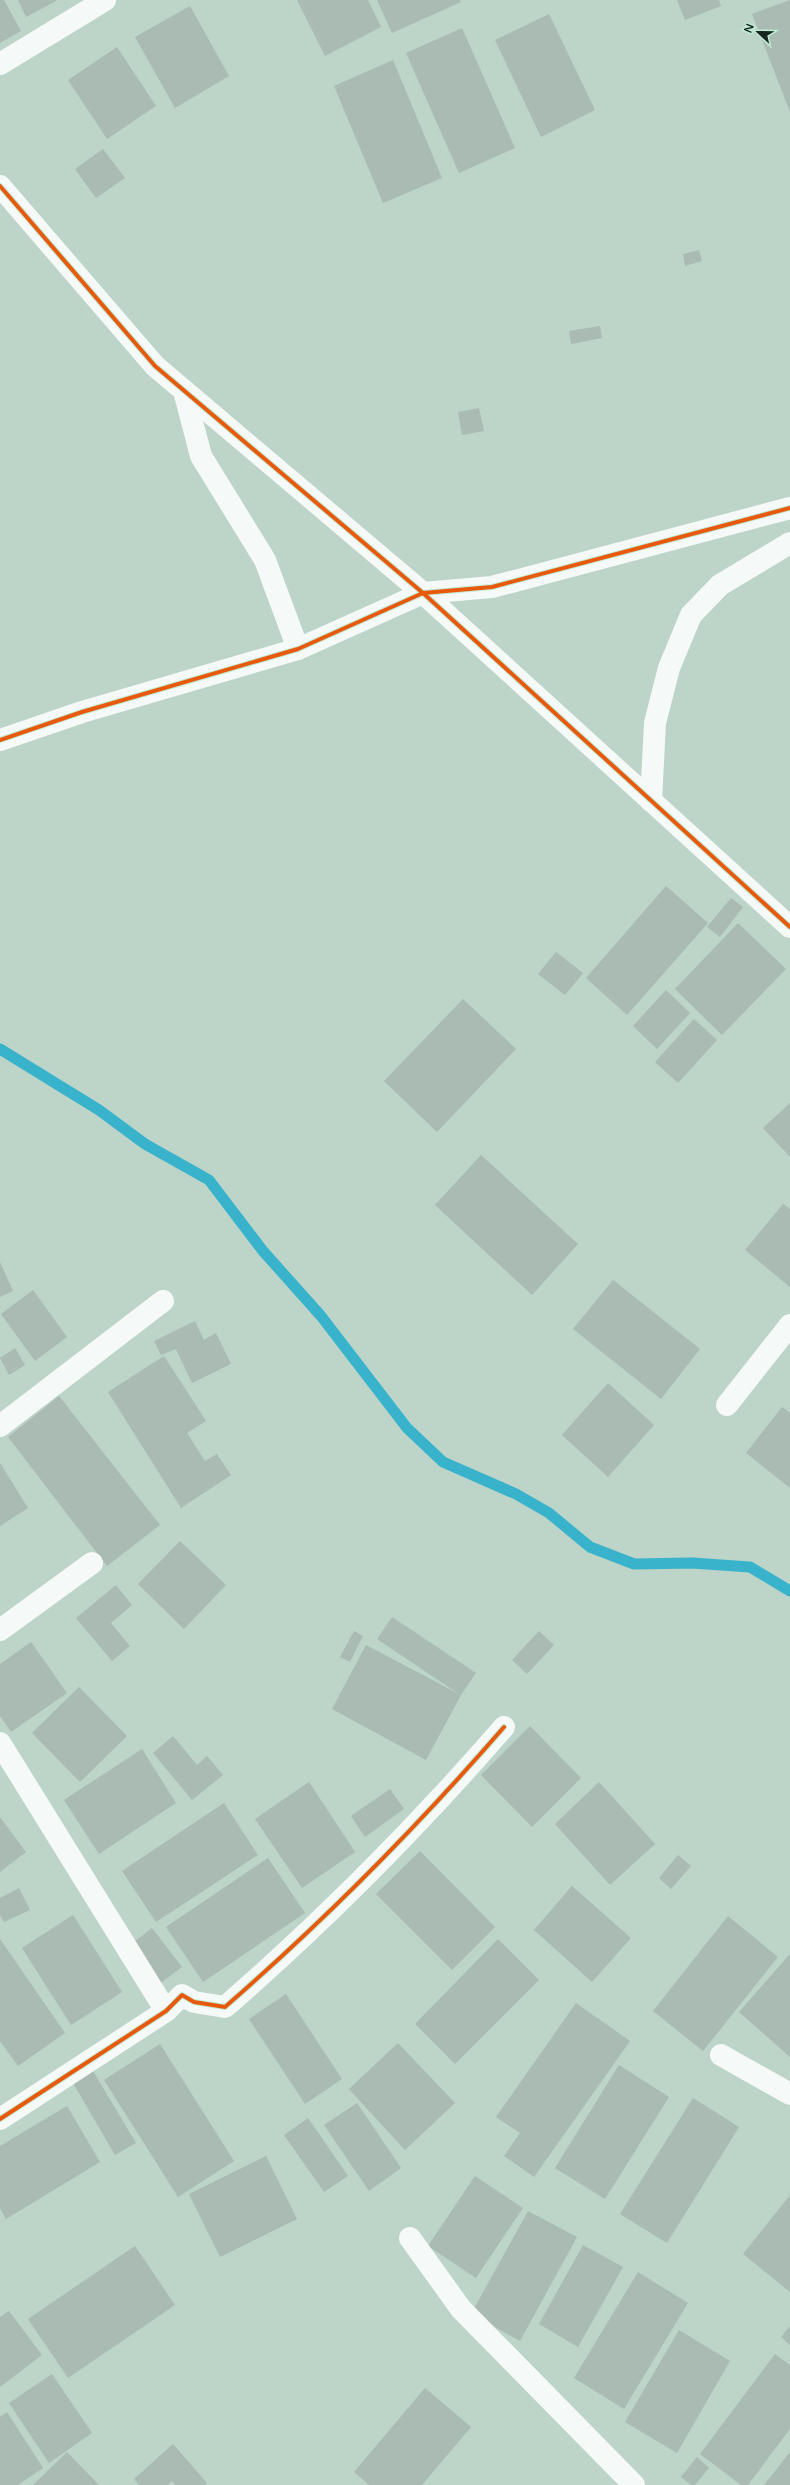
<svg xmlns="http://www.w3.org/2000/svg" width="790" height="2485" font-family="'Varela Round',sans-serif">
  <style>
    .lines { fill: none; stroke-linecap: round; stroke-linejoin: round }
    .stream { stroke: #39b3cb; stroke-width: 11 }
    .building { fill: #a9bbb2 }
    .minor { stroke: #f5f9f7; stroke-width: 22 }
    .cycleway-casing { stroke: #c0ebd4; stroke-width: 6 }
    .cycleway { stroke: #e8590c; stroke-width: 4 }
  </style>
  <rect width="100%" height="100%" fill="#bdd4c8"/>
  <g class="lines">
    <path class="stream" d="M 0,1049 L 99,1110 L 145,1144 L 209,1180 L 263,1251 L 321,1316 L 407,1428 L 443,1462 L 516,1494 L 549,1513 L 590,1547 L 634,1564 L 692,1563 L 750,1567 L 790,1591"/>
  </g>
  <g class="building">
    <path d="M 0,0 L 4,0 L 21,31 L 0,43 Z"/>
    <path d="M 18,0 L 55,0 L 56,1 L 26,17 Z"/>
    <path d="M 297,0 L 368,0 L 381,27 L 325,56 Z"/>
    <path d="M 377,0 L 460,0 L 461,2 L 392,33 Z"/>
    <path d="M 677,0 L 719,0 L 721,6 L 685,20 Z"/>
    <path d="M 790,0 L 790,112 L 752,14 Z"/>
    <path d="M 190,6 L 229,76 L 175,108 L 135,37 Z"/>
    <path d="M 549,14 L 595,110 L 541,137 L 495,40 Z"/>
    <path d="M 462,28 L 515,148 L 459,173 L 406,53 Z"/>
    <path d="M 117,47 L 156,106 L 107,139 L 68,80 Z"/>
    <path d="M 393,60 L 442,178 L 383,203 L 334,86 Z"/>
    <path d="M 103,149 L 125,178 L 96,198 L 75,169 Z"/>
    <path d="M 699,250 L 702,261 L 685,266 L 683,254 Z"/>
    <path d="M 600,326 L 602,338 L 571,344 L 569,331 Z"/>
    <path d="M 479,408 L 484,431 L 462,435 L 458,412 Z"/>
    <path d="M 666,886 L 708,923 L 627,1015 L 586,978 Z"/>
    <path d="M 731,898 L 743,907 L 720,937 L 707,927 Z"/>
    <path d="M 738,923 L 786,969 L 722,1035 L 675,989 Z"/>
    <path d="M 556,952 L 583,973 L 565,995 L 538,974 Z"/>
    <path d="M 666,990 L 690,1013 L 657,1049 L 633,1026 Z"/>
    <path d="M 463,999 L 516,1049 L 437,1132 L 384,1081 Z"/>
    <path d="M 694,1019 L 717,1040 L 678,1083 L 655,1062 Z"/>
    <path d="M 790,1103 L 790,1157 L 763,1128 Z"/>
    <path d="M 481,1155 L 578,1244 L 532,1295 L 435,1205 Z"/>
    <path d="M 783,1204 L 790,1209 L 790,1287 L 745,1250 Z"/>
    <path d="M 0,1262 L 13,1291 L 0,1297 Z"/>
    <path d="M 613,1280 L 700,1349 L 661,1399 L 573,1329 Z"/>
    <path d="M 33,1290 L 67,1337 L 35,1361 L 1,1314 Z"/>
    <path d="M 195,1321 L 204,1340 L 216,1333 L 231,1364 L 192,1383 L 176,1349 L 161,1355 L 154,1341 Z"/>
    <path d="M 15,1348 L 25,1365 L 9,1375 L 0,1358 Z"/>
    <path d="M 164,1356 L 206,1421 L 187,1433 L 205,1461 L 217,1454 L 231,1475 L 181,1508 L 108,1392 Z"/>
    <path d="M 608,1383 L 654,1425 L 608,1477 L 562,1435 Z"/>
    <path d="M 59,1396 L 160,1525 L 107,1566 L 8,1437 Z"/>
    <path d="M 782,1407 L 790,1413 L 790,1488 L 746,1453 Z"/>
    <path d="M 0,1463 L 28,1508 L 0,1526 Z"/>
    <path d="M 180,1541 L 226,1585 L 184,1629 L 138,1584 Z"/>
    <path d="M 116,1585 L 132,1605 L 111,1623 L 130,1646 L 112,1661 L 76,1618 Z"/>
    <path d="M 392,1617 L 476,1673 L 461,1695 L 426,1760 L 332,1709 L 366,1645 L 459,1694 L 377,1639 Z"/>
    <path d="M 354,1631 L 363,1636 L 350,1662 L 340,1657 Z"/>
    <path d="M 539,1631 L 554,1645 L 527,1674 L 512,1660 Z"/>
    <path d="M 31,1642 L 67,1693 L 11,1732 L 0,1716 L 0,1664 Z"/>
    <path d="M 79,1687 L 127,1736 L 80,1782 L 32,1733 Z"/>
    <path d="M 530,1726 L 581,1778 L 532,1827 L 481,1775 Z"/>
    <path d="M 173,1736 L 197,1765 L 207,1756 L 223,1775 L 192,1800 L 153,1753 Z"/>
    <path d="M 142,1749 L 176,1803 L 99,1854 L 64,1800 Z"/>
    <path d="M 309,1782 L 355,1852 L 302,1888 L 255,1819 Z"/>
    <path d="M 599,1782 L 655,1844 L 610,1885 L 555,1824 Z"/>
    <path d="M 390,1789 L 404,1809 L 365,1837 L 351,1816 Z"/>
    <path d="M 224,1803 L 258,1855 L 156,1922 L 122,1871 Z"/>
    <path d="M 0,1817 L 26,1852 L 0,1872 Z"/>
    <path d="M 420,1851 L 495,1927 L 452,1970 L 376,1894 Z"/>
    <path d="M 678,1855 L 691,1866 L 671,1889 L 659,1878 Z"/>
    <path d="M 268,1858 L 305,1913 L 203,1982 L 166,1927 Z"/>
    <path d="M 572,1886 L 631,1938 L 592,1982 L 534,1930 Z"/>
    <path d="M 19,1888 L 30,1910 L 4,1922 L 0,1915 L 0,1898 Z"/>
    <path d="M 73,1915 L 122,1992 L 71,2025 L 22,1948 Z"/>
    <path d="M 728,1916 L 778,1957 L 703,2051 L 653,2011 Z"/>
    <path d="M 152,1928 L 182,1967 L 161,1983 L 130,1945 Z"/>
    <path d="M 0,1939 L 65,2033 L 18,2066 L 0,2041 Z"/>
    <path d="M 498,1939 L 539,1980 L 455,2064 L 415,2024 Z"/>
    <path d="M 790,1954 L 790,2057 L 739,2012 Z"/>
    <path d="M 286,1994 L 342,2079 L 305,2104 L 249,2019 Z"/>
    <path d="M 576,2003 L 630,2041 L 534,2177 L 504,2156 L 520,2133 L 496,2117 Z"/>
    <path d="M 398,2043 L 455,2103 L 405,2150 L 349,2089 Z"/>
    <path d="M 160,2044 L 234,2161 L 178,2197 L 104,2080 Z"/>
    <path d="M 619,2065 L 669,2097 L 605,2199 L 555,2168 Z"/>
    <path d="M 93,2071 L 136,2143 L 115,2155 L 73,2083 Z"/>
    <path d="M 693,2098 L 739,2127 L 667,2243 L 620,2214 Z"/>
    <path d="M 357,2103 L 401,2168 L 369,2191 L 324,2125 Z"/>
    <path d="M 67,2106 L 100,2162 L 6,2219 L 0,2208 L 0,2146 Z"/>
    <path d="M 308,2118 L 348,2176 L 324,2192 L 284,2135 Z"/>
    <path d="M 266,2156 L 297,2219 L 220,2257 L 189,2194 Z"/>
    <path d="M 475,2176 L 523,2208 L 476,2278 L 428,2246 Z"/>
    <path d="M 790,2195 L 790,2292 L 743,2254 Z"/>
    <path d="M 528,2211 L 577,2237 L 520,2341 L 471,2314 Z"/>
    <path d="M 583,2245 L 623,2267 L 578,2347 L 539,2324 Z"/>
    <path d="M 135,2246 L 175,2305 L 68,2378 L 28,2319 Z"/>
    <path d="M 638,2272 L 688,2303 L 624,2409 L 574,2378 Z"/>
    <path d="M 9,2311 L 42,2355 L 0,2387 L 0,2317 Z"/>
    <path d="M 790,2326 L 790,2345 L 781,2337 Z"/>
    <path d="M 679,2330 L 730,2361 L 677,2453 L 625,2422 Z"/>
    <path d="M 775,2354 L 790,2365 L 790,2429 L 748,2485 L 741,2485 L 700,2454 Z"/>
    <path d="M 52,2374 L 92,2433 L 49,2463 L 9,2403 Z"/>
    <path d="M 425,2388 L 471,2427 L 422,2485 L 369,2485 L 354,2472 Z"/>
    <path d="M 7,2412 L 43,2468 L 18,2485 L 0,2485 L 0,2417 Z"/>
    <path d="M 173,2444 L 207,2483 L 205,2485 L 175,2485 L 172,2481 L 168,2485 L 139,2485 L 134,2479 Z"/>
    <path d="M 67,2452 L 99,2485 L 33,2485 Z"/>
    <path d="M 790,2452 L 790,2485 L 764,2485 Z"/>
    <path d="M 697,2457 L 709,2468 L 695,2485 L 691,2485 L 681,2477 Z"/>
  </g>
  <g class="lines">
    <g class="minor">
      <path d="M 0,64 L 105,0"/>
      <path d="M 0,186 L 155,366 L 423,593 L 790,927"/>
      <path d="M 184,391 L 201,456 L 265,560 L 298,649"/>
      <path d="M 0,740 L 82,712 L 298,649 L 423,593 L 492,587 L 790,508"/>
      <path d="M 651,801 L 655,723 L 669,668 L 691,615 L 720,585 L 790,543"/>
      <path d="M 727,1405 L 790,1325"/>
      <path d="M 0,1426 L 163,1301"/>
      <path d="M 0,1630 L 92,1563"/>
      <path d="M 0,1743 L 166,2011"/>
      <path d="M 721,2055 L 790,2094"/>
      <path d="M 0,2119 L 166,2011 L 182,1995 L 194,2002 L 225,2007 C 324,1921 418,1826 504,1727"/>
      <path d="M 410,2238 L 461,2309 L 634,2485"/>
    </g>
    <defs>
      <g id="cycleway">
        <path d="M 0,186 L 155,366 L 423,593 L 790,927"/>
        <path d="M 0,740 L 82,712 L 298,649 L 423,593 L 492,587 L 790,508"/>
        <path d="M 0,2119 L 166,2011 L 182,1995 L 194,2002 L 225,2007 C 324,1921 418,1826 504,1727"/>
      </g>
    </defs>
    <use href="#cycleway" class="cycleway-casing"/>
    <use href="#cycleway" class="cycleway"/>
  </g>
  <g transform="translate(758 32) rotate(292)" stroke="#c0ebd4" stroke-width="3" paint-order="stroke">
  <path d="M0-3L7 15L0 10L-7 15Z" fill="#182820"/>
  <text y="-6" font-size="11" font-weight="bold" text-anchor="middle" fill="#182820">N</text>
  </g>
</svg>
